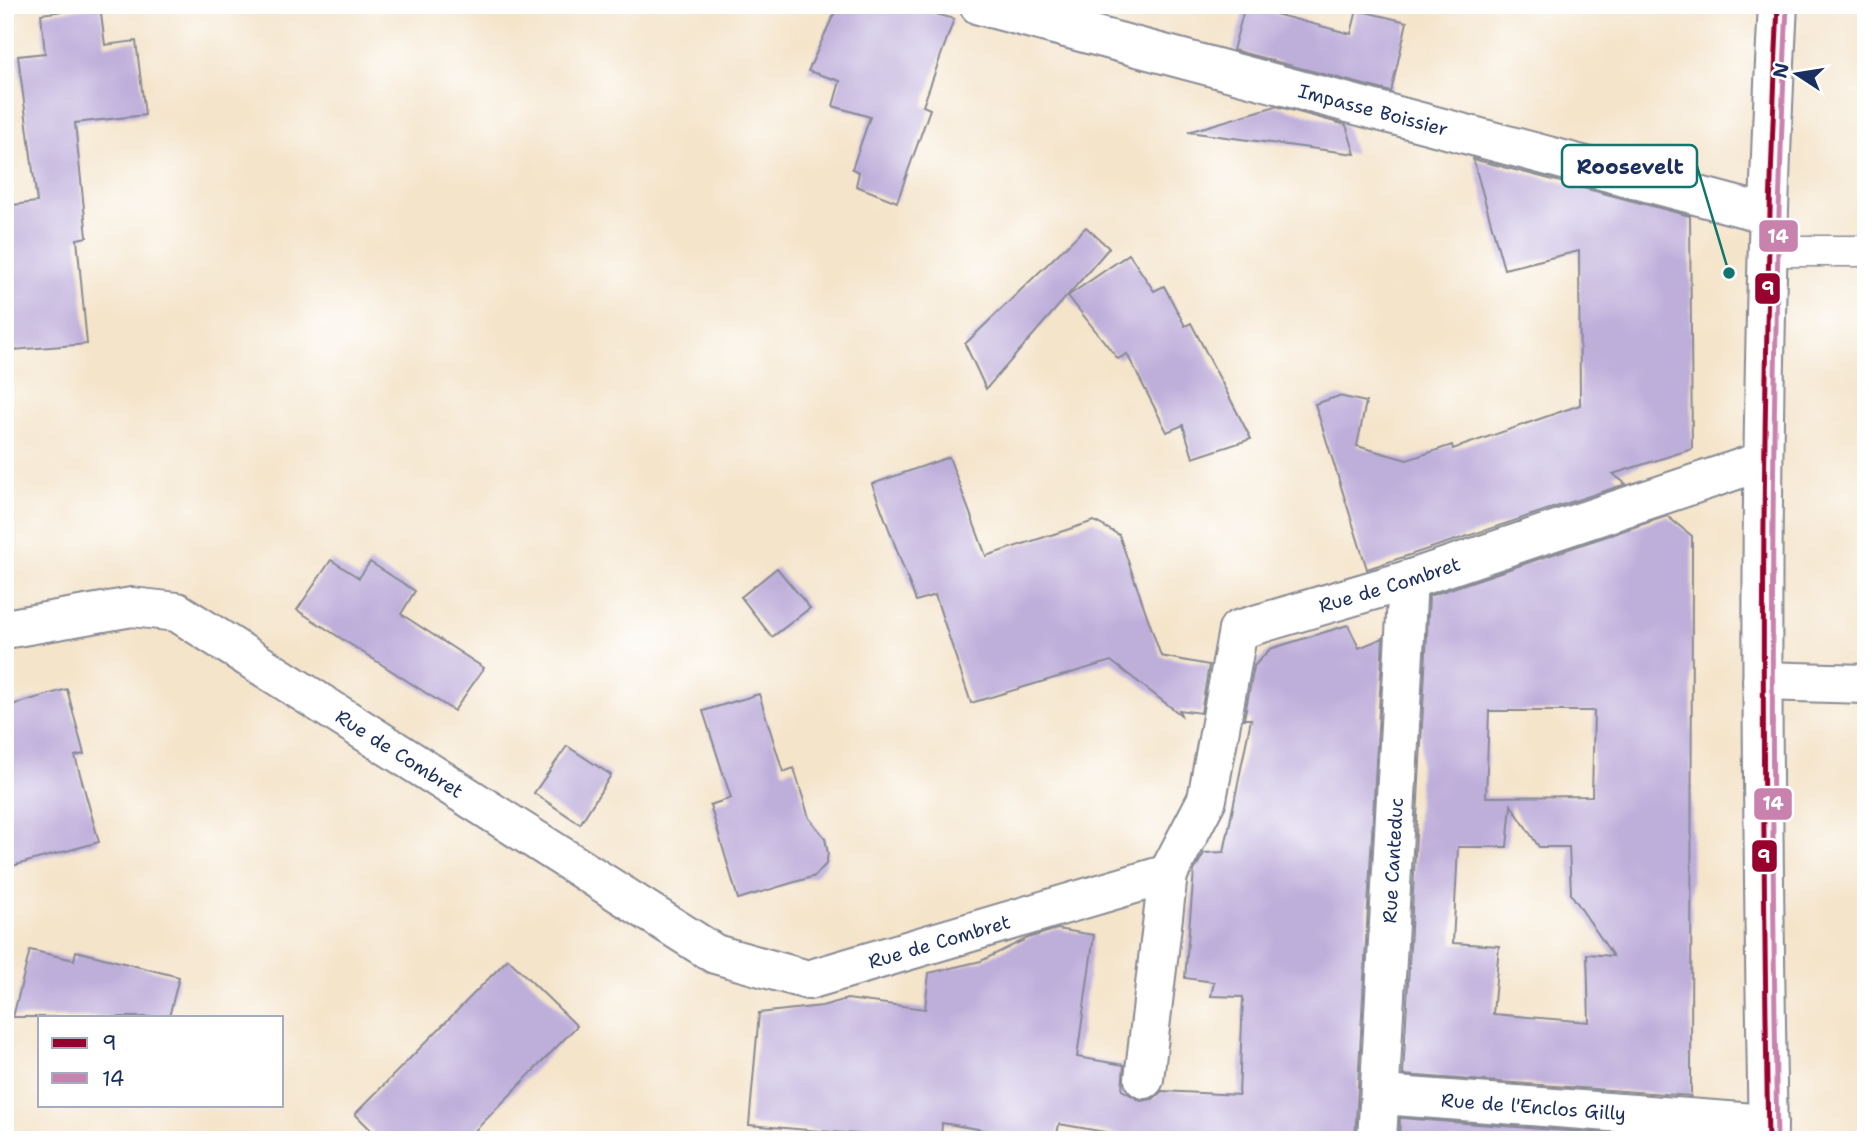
<svg xmlns="http://www.w3.org/2000/svg" width="1871" height="1145" font-family="'Shantell Sans',sans-serif">
  <style>
    .building { fill: #beaeda; fill-rule: evenodd }
    .lines { fill: none; stroke-linecap: round; stroke-linejoin: round }
    .service-casing { stroke: #888a94; stroke-width: 33 }
    .minor-casing { stroke: #888a94; stroke-width: 42 }
    .secondary-casing { stroke: #888a94; stroke-width: 42 }
    .service { stroke: #fff; stroke-width: 30 }
    .minor { stroke: #fff; stroke-width: 38 }
    .secondary { stroke: #fff; stroke-width: 38 }
    .bus-1-casing { stroke: #fff; stroke-width: 10 }
    .bus-2-casing { stroke: #fff; stroke-width: 10 }
    .bus-1 { stroke: #98012d; stroke-width: 5 }
    .bus-2 { stroke: #c882ad; stroke-width: 5 }
    .labels { text-anchor: middle; dominant-baseline: central; stroke-width: 7; stroke-linejoin: round; paint-order: stroke }
    .street-label { font-size: 19px; fill: #1b2f5e; stroke: #fff }
    .leader { fill: none; stroke: #0f766e; stroke-width: 2.5 }
    .callout-dot { fill: #0f766e; stroke: #fff; stroke-width: 2.5 }
    .callout { fill: #fff; stroke: #0f766e; stroke-width: 2.5 }
    .callout-label { font-size: 21px; text-anchor: middle; font-weight: bold; fill: #1b2f5e }
    .line-badge { stroke: #fff; stroke-width: 2.5 }
    .badge-label { font-size: 19px; text-anchor: middle; font-weight: bold; fill: #fff }
  </style>
  <rect width="100%" height="100%" fill="#fff"/>
  <filter id="ink" filterUnits="userSpaceOnUse"><feTurbulence type="fractalNoise" baseFrequency=".0143" numOctaves="2"/><feDisplacementMap in="SourceGraphic" scale="14" xChannelSelector="R" yChannelSelector="G"/><feConvolveMatrix kernelMatrix="1 2 1 2 8 2 1 2 1" color-interpolation-filters="sRGB"/></filter>
  <filter id="wash" filterUnits="userSpaceOnUse"><feTurbulence type="fractalNoise" baseFrequency=".00686" numOctaves="4" result="noise"/><feDisplacementMap in="SourceGraphic" scale="28" xChannelSelector="R" yChannelSelector="G"/><feGaussianBlur stdDeviation="1.57" result="paint"/><feColorMatrix in="noise" values="0 0 0 0 0 0 0 0 0 0 0 0 0 0 0 0 0 1.4 0 .05"/><feComposite in="paint" operator="in"/></filter>
  <g filter="url(#wash)">
    <rect width="100%" height="100%" fill="#f4e4ca"/>
    <g id="blocks">
      <g class="building">
        <path d="M 838,5 L 904,5 L 954,19 L 923,106 L 930,109 L 897,202 L 856,186 L 859,172 L 852,169 L 870,117 L 833,106 L 840,81 L 808,71 Z"/>
        <path d="M 100,6 L 105,45 L 136,41 L 145,115 L 75,123 L 87,237 L 77,239 L 87,344 L 13,350 L 5,273 L 5,206 L 37,202 L 18,56 L 45,53 L 41,14 Z"/>
        <path d="M 1245,6 L 1351,34 L 1357,10 L 1407,22 L 1391,92 L 1233,50 Z"/>
        <path d="M 1276,106 L 1346,125 L 1355,154 L 1188,132 Z"/>
        <path d="M 1473,159 L 1690,216 L 1692,449 L 1613,474 L 1626,484 L 1367,569 L 1315,404 L 1339,396 L 1366,402 L 1357,446 L 1407,460 L 1452,445 L 1453,449 L 1580,405 L 1579,251 L 1504,269 Z"/>
        <path d="M 1086,227 L 1109,248 L 986,389 L 965,344 Z"/>
        <path d="M 1129,254 L 1154,291 L 1164,286 L 1185,326 L 1191,323 L 1251,439 L 1193,458 L 1183,425 L 1167,432 L 1127,354 L 1118,359 L 1068,296 Z"/>
        <path d="M 949,457 L 986,556 L 1094,521 L 1119,535 L 1161,656 L 1209,665 L 1201,713 L 1179,710 L 1181,715 L 1111,661 L 971,703 L 935,595 L 916,601 L 872,484 Z"/>
        <path d="M 1667,516 L 1692,536 L 1691,1096 L 1403,1075 L 1429,596 ZM 1489,711 L 1594,711 L 1592,796 L 1486,797 ZM 1511,805 L 1539,847 L 1569,847 L 1571,894 L 1613,956 L 1587,954 L 1589,1022 L 1493,1014 L 1499,946 L 1453,943 L 1458,847 L 1507,847 Z"/>
        <path d="M 331,560 L 359,578 L 370,562 L 415,591 L 401,614 L 484,668 L 454,711 L 297,610 Z"/>
        <path d="M 777,568 L 810,608 L 772,637 L 741,597 Z"/>
        <path d="M 1348,625 L 1359,648 L 1383,638 L 1355,1140 L 1150,1140 L 1059,1124 L 1056,1140 L 1043,1140 L 942,1123 L 941,1140 L 929,1140 L 749,1125 L 759,1013 L 822,1006 L 847,999 L 925,1009 L 929,973 L 981,961 L 1028,938 L 1057,929 L 1094,935 L 1077,1057 L 1124,1065 L 1122,1090 L 1141,1101 L 1153,1099 L 1162,1091 L 1239,1095 L 1243,997 L 1211,996 L 1214,982 L 1185,978 L 1194,871 L 1204,853 L 1224,852 L 1251,719 L 1244,719 L 1254,666 L 1270,649 Z"/>
        <path d="M 67,689 L 84,754 L 75,756 L 99,842 L 5,868 L 5,707 Z"/>
        <path d="M 759,694 L 783,772 L 794,768 L 809,818 L 825,838 L 828,854 L 826,864 L 815,876 L 738,899 L 710,805 L 731,798 L 703,711 Z"/>
        <path d="M 567,746 L 611,775 L 580,824 L 534,793 Z"/>
        <path d="M 30,950 L 74,960 L 76,951 L 179,977 L 169,1017 L 13,1017 Z"/>
        <path d="M 508,959 L 577,1026 L 466,1140 L 381,1140 L 355,1114 Z"/>
        <path d="M 1400,1118 L 1686,1140 L 1399,1140 Z"/>
      </g>
    </g>
  </g>
  <g filter="url(#ink)">
    <use href="#blocks" fill-opacity="0" stroke="#888a94" stroke-width="2"/>
    <g class="lines">
      <defs>
        <path id="service" d="M 1766,251 L 1866,251"/>
        <g id="minor">
          <path id="s1" d="M 979,5 L 1767,214"/>
          <path id="s2" d="M 5,629 L 132,607 L 177,612 L 715,954 L 808,980 L 1168,874 L 1207,799 L 1238,630 L 1408,580 L 1763,461"/>
          <path d="M 1762,681 L 1866,684"/>
          <path d="M 1144,1079 L 1168,874"/>
          <path id="s3" d="M 1382,1095 L 1768,1124"/>
          <path id="s4" d="M 1377,1140 L 1408,580"/>
        </g>
        <path id="secondary" d="M 1768,1140 C 1761,761 1757,383 1778,5"/>
      </defs>
      <use href="#service" class="service-casing"/>
      <use href="#minor" class="minor-casing"/>
      <use href="#secondary" class="secondary-casing"/>
      <use href="#service" class="service"/>
      <use href="#minor" class="minor"/>
      <use href="#secondary" class="secondary"/>
      <defs>
        <path id="bus-1" d="M 1768,1140 C 1761,761 1760,383 1778,5"/>
        <path id="bus-2" d="M 1777,1140 C 1770,761 1769,384 1787,5"/>
      </defs>
      <use href="#bus-1" class="bus-1-casing"/>
      <use href="#bus-2" class="bus-2-casing"/>
      <use href="#bus-1" class="bus-1"/>
      <use href="#bus-2" class="bus-2"/>
    </g>
  </g>
  <g class="labels">
    <g class="street-label">
      <text stroke="none"><textPath href="#s1" startOffset="408">Impasse Boissier</textPath></text>
      <text stroke="none"><textPath href="#s2" startOffset="1698">Rue de Combret</textPath></text>
      <text stroke="none"><textPath href="#s2" startOffset="438">Rue de Combret</textPath></text>
      <text stroke="none"><textPath href="#s4" startOffset="280">Rue Canteduc</textPath></text>
      <text stroke="none"><textPath href="#s2" startOffset="1045">Rue de Combret</textPath></text>
      <text stroke="none"><textPath href="#s3" startOffset="152">Rue de l'Enclos Gilly</textPath></text>
    </g>
  </g>
  <path class="leader" d="M1729 273L1697 166"/>
  <circle class="callout-dot" cx="1729" cy="273" r="7"/>
  <rect class="callout" x="1562" y="145" width="135" height="42" rx="7"/>
  <g class="callout-label">
    <text x="1630" y="174">Roosevelt</text>
  </g>
  <g class="line-badge">
    <rect x="1758" y="219" width="41" height="34" rx="7" fill="#c882ad"/>
    <rect x="1754" y="272" width="27" height="33" rx="7" fill="#98012d"/>
    <rect x="1753" y="787" width="40" height="34" rx="7" fill="#c882ad"/>
    <rect x="1751" y="839" width="27" height="34" rx="7" fill="#98012d"/>
  </g>
  <g class="badge-label">
    <text x="1778" y="243">14</text>
    <text x="1768" y="295">9</text>
    <text x="1773" y="810">14</text>
    <text x="1764" y="863">9</text>
  </g>
  <rect width="1871" height="1145" fill="none" stroke="#fff" stroke-width="28"/>
  <rect x="38" y="1016" width="245" height="91" fill="#ffffff" stroke="#a4acbf" stroke-width="2"/>
  <rect x="52" y="1038" width="35" height="10" fill="#98012d" stroke="#a4acbf" stroke-width="2"/>
  <text x="102" y="1050" font-size="21" fill="#1b2f5e">9</text>
  <rect x="52" y="1073" width="35" height="10" fill="#c882ad" stroke="#a4acbf" stroke-width="2"/>
  <text x="102" y="1086" font-size="21" fill="#1b2f5e">14</text>
  <g transform="translate(1797 74) rotate(282)" stroke="#ffffff" stroke-width="5" paint-order="stroke">
  <path d="M0-5L12 26L0 18L-12 26Z" fill="#1b2f5e"/>
  <text y="-10" font-size="19" font-weight="bold" text-anchor="middle" fill="#1b2f5e">N</text>
  </g>
</svg>
